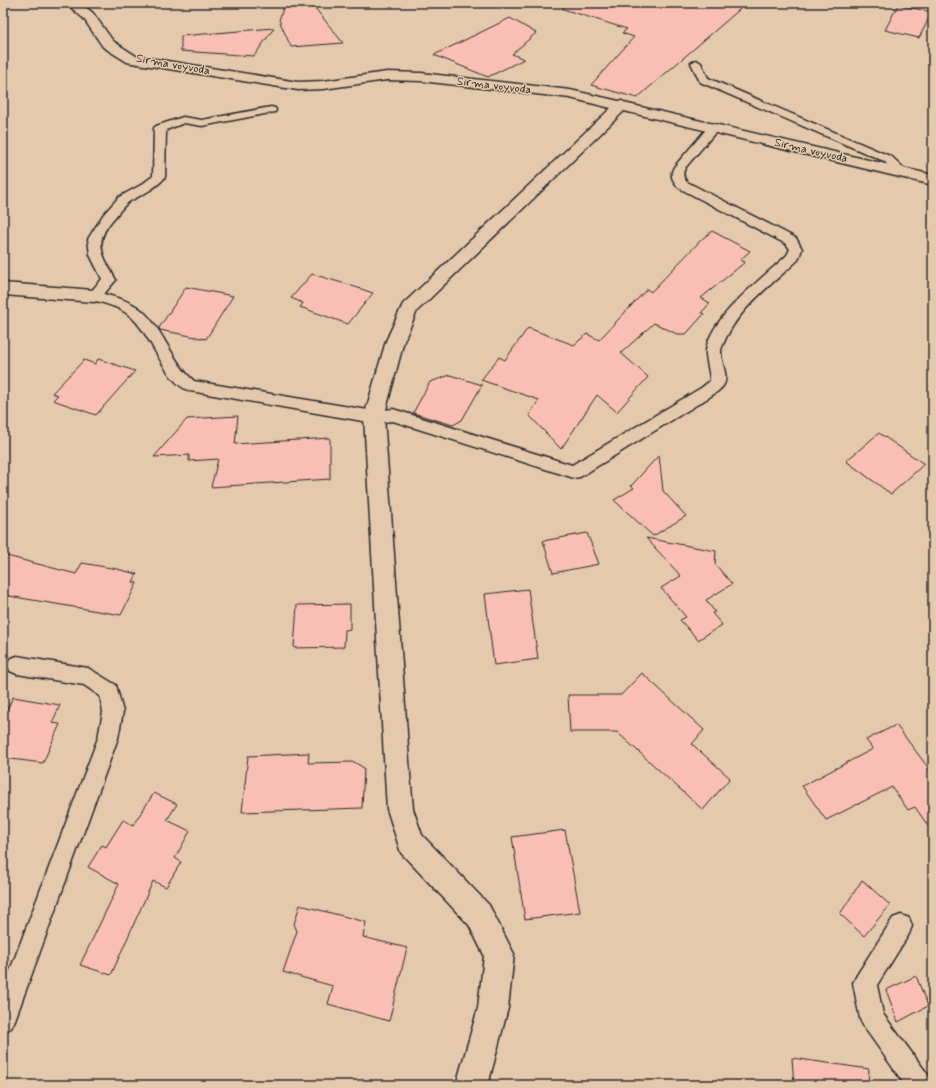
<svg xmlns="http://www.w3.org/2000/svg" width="936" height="1088" font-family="Mynerve,sans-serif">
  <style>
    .building { fill: #fabfb4; stroke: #2b2b2b }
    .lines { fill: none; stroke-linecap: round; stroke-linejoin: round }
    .lane-casing { stroke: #2b2b2b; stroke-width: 3 }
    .street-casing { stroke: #2b2b2b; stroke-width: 3 }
    .lane { fill: #e5c9ac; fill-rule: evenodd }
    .street { fill: #e5c9ac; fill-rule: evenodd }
    .labels { text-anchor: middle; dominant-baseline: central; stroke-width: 3; stroke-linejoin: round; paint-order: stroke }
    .far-street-label { font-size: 12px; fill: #2b2b2b; stroke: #e5c9ac }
  </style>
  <rect width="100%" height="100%" fill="#e5c9ac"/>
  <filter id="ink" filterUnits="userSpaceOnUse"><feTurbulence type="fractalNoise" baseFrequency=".025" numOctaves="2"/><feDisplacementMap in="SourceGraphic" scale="8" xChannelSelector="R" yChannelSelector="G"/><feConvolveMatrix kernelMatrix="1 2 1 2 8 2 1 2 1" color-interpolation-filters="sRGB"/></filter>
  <g filter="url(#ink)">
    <g class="building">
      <path d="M 285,3 L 311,3 L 343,43 L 291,47 L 279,20 Z"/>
      <path d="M 564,3 L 747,3 L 637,98 L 591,85 L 634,37 L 622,33 L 627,29 L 563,9 Z"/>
      <path d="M 898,5 L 932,12 L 919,38 L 885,30 Z"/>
      <path d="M 510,18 L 536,33 L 512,54 L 524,59 L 488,77 L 434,55 Z"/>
      <path d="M 274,28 L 254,56 L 181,51 L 181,36 Z"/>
      <path d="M 712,231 L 750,251 L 740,260 L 745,262 L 701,298 L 710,303 L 701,313 L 704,314 L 686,334 L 677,334 L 654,323 L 621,353 L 648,377 L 617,412 L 597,395 L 561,449 L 529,415 L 539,400 L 481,380 L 499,357 L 505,360 L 528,328 L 574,345 L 587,334 L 599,340 L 647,289 L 651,292 L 702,239 Z"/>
      <path d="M 312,274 L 349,285 L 373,293 L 348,324 L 300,307 L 303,303 L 291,298 Z"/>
      <path d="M 186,287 L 233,296 L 206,339 L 160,330 L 159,328 Z"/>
      <path d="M 98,359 L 135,371 L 96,415 L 53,400 L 58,395 L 52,393 L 84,360 L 95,364 Z"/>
      <path d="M 450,375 L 482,385 L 462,420 L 453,425 L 413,413 L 430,382 Z"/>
      <path d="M 238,416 L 235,444 L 330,438 L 330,479 L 211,487 L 218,459 L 189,461 L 189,455 L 154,457 L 187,419 Z"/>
      <path d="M 879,433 L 924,464 L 891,494 L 846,461 Z"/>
      <path d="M 659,455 L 663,491 L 686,516 L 653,536 L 614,500 L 634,488 L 631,486 Z"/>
      <path d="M 587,533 L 599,564 L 553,573 L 543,541 Z"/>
      <path d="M 646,538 L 716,551 L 715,564 L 732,584 L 706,600 L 715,612 L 712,613 L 722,625 L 698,640 L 680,620 L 686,617 L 661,588 L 681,576 Z"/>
      <path d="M 3,555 L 76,574 L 82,563 L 117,569 L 137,574 L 133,582 L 137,583 L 121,615 L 3,595 Z"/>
      <path d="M 528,589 L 538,659 L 494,665 L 485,594 Z"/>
      <path d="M 350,604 L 350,629 L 345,630 L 344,647 L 294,648 L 297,605 Z"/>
      <path d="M 642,673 L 704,730 L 692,744 L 730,778 L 703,810 L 617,732 L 570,732 L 568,695 L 621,695 Z"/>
      <path d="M 13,697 L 60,705 L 52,723 L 60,724 L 43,763 L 3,758 L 3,718 Z"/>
      <path d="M 896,725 L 933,774 L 933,833 L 915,807 L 908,810 L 892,787 L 826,820 L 802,786 L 873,749 L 866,740 Z"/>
      <path d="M 309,753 L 308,763 L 354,762 L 364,768 L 362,808 L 242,812 L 248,756 Z"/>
      <path d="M 154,793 L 177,804 L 167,820 L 190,831 L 175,858 L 181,862 L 166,887 L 153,881 L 111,975 L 80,965 L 119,884 L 88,867 L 102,845 L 106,847 L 123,820 L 133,825 Z"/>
      <path d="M 565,830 L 580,912 L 525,919 L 512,837 Z"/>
      <path d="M 862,880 L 890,905 L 864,936 L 840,914 Z"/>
      <path d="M 300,905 L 366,922 L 363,937 L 407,948 L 389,1021 L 328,1004 L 333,986 L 283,972 L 297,931 L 294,924 Z"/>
      <path d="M 916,976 L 928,1006 L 898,1022 L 886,990 Z"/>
      <path d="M 792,1058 L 869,1069 L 868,1085 L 794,1085 Z"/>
    </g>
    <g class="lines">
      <defs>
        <g id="lane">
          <path d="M 696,60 L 701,63 L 708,78 L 892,157 L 909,173 L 907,176 L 899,176 L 884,161 L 700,82 L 691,63 Z"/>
          <path d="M 271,107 L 275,108 L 276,110 L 275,112 L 202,126 L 184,123 L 166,130 L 165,177 C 157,188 141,195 130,201 C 124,205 119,212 115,217 C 92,242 102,254 116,280 L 104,294 C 114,297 126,300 136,306 C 161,322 170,360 194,381 L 374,411 L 393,409 L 572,465 L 701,388 L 710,381 C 710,372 705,358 706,350 C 711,316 763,278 787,255 L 790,249 L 786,244 L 679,188 C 673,181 669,176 674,167 L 709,126 L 717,126 L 719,128 L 685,168 C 682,174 683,178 687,182 L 796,238 L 802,249 L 798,260 C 770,286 736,310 722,347 C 717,358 731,375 723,386 C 720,390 715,393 711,396 L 580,477 L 574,478 L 393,421 L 374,423 L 190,391 C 164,383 152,333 129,315 C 118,306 103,303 89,299 L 87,296 L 102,279 L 90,255 L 88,239 L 103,215 L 119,197 L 141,185 L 153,176 L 154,128 L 156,126 L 183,117 L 202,120 Z"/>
          <path d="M 17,656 L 88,668 L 116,685 L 123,712 L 118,738 L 15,1020 L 11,1028 L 3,1032 L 3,989 L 98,738 L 103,712 L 100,696 L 84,685 L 17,674 L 10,671 L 8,665 L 10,659 Z"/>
          <path d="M 901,915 L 909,918 L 912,926 L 909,934 L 877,985 L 883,1014 L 929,1076 L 932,1085 L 905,1085 L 864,1027 L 860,1019 L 853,983 L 857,975 L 893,918 Z"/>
        </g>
        <g id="street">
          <path d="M 66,3 L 80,3 L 93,13 L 113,41 L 136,56 L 298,82 L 323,81 L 387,72 L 421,73 L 570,90 L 619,101 L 622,101 L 628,104 L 933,175 L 933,185 L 624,111 L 417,311 L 404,341 L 384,417 L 410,774 L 413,809 L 422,835 L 489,905 L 514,954 L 508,1008 L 488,1085 L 456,1085 L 478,1008 L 484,955 L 469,925 L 401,853 L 387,809 L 364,417 L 386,341 L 403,304 L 611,108 L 570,98 L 421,81 L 387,80 L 323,89 L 298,90 L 132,63 L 127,62 L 103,47 L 84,19 Z"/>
          <path d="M 3,283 L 94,290 L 100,292 L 103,296 L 100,300 L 94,302 L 3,295 Z"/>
        </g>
      </defs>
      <use href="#lane" class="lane-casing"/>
      <use href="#street" class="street-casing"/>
      <use href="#lane" class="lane"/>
      <use href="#street" class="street"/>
    </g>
  </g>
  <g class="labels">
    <g class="far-street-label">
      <text transform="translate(173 65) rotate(10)">Sirma voyvoda</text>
      <text transform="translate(494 86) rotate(7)">Sirma voyvoda</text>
      <text transform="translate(811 151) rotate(13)">Sirma voyvoda</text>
    </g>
  </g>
  <rect width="936" height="1088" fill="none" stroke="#e5c9ac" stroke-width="16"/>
  <rect x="8" y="8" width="920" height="1072" fill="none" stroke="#2b2b2b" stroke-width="1.5" filter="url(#ink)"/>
</svg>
